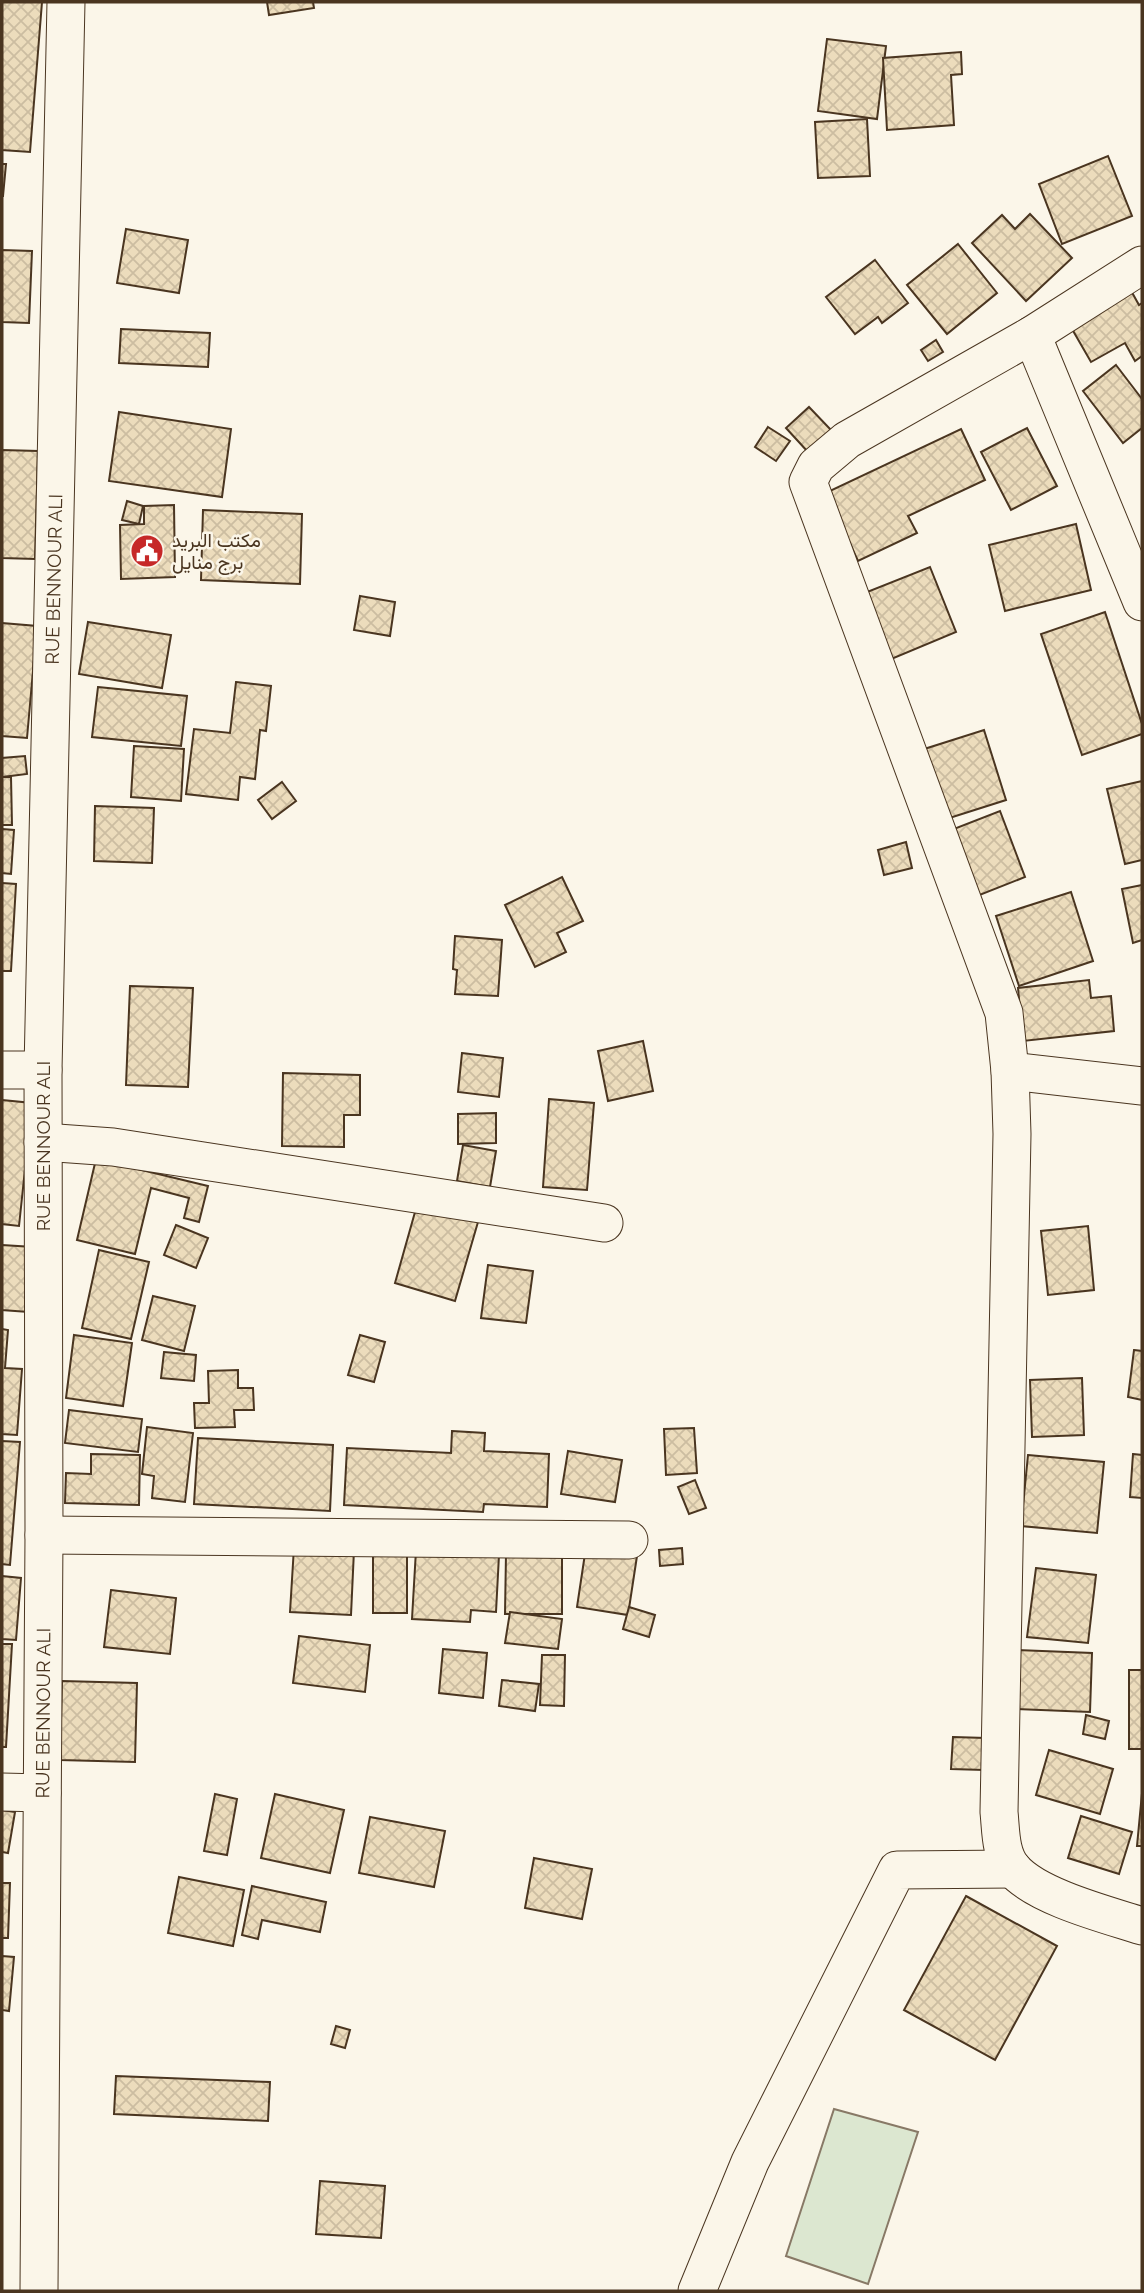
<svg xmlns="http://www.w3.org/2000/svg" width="1144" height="2293" font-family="Raleway,Vazirmatn,sans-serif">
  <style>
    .pitch { fill: #dce7d0; stroke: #887966; stroke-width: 2 }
    .building { fill: url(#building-cross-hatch); stroke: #4a3520; stroke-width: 2 }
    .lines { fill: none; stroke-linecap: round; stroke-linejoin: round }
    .minor-casing { stroke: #4a3520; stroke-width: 39 }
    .minor { stroke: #fbf6e9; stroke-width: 37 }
    .labels { text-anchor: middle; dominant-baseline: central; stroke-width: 5; stroke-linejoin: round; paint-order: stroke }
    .poi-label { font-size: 19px; fill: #4a3520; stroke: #fbf6e9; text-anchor: start }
    .street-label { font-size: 19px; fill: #4a3520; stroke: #fbf6e9 }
  </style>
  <defs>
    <pattern id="building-cross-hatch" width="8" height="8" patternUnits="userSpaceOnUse" patternTransform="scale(1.75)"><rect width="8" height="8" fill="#ecdcbc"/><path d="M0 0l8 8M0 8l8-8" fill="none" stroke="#ccbda1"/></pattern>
  </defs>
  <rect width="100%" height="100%" fill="#fbf6e9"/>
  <path class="pitch" d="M 834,2109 L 918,2132 L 868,2284 L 786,2256 Z"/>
  <g class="building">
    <path d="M 2,2 L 42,2 L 30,152 L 2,150 Z"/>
    <path d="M 267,2 L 313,2 L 314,8 L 269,15 Z"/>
    <path d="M 827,39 L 886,46 L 877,119 L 818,111 Z"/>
    <path d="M 961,52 L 962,74 L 951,75 L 954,125 L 887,130 L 883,58 Z"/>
    <path d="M 867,119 L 870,176 L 818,178 L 815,122 Z"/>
    <path d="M 1108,156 L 1132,216 L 1062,244 L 1039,184 Z"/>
    <path d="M 2,164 L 6,164 L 3,196 L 2,196 Z"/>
    <path d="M 1030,214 L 1072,258 L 1026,301 L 972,243 L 1002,215 L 1015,229 Z"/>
    <path d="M 126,229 L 188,240 L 179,293 L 117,283 Z"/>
    <path d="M 958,244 L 997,293 L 947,334 L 907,285 Z"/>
    <path d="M 2,250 L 32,251 L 29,323 L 2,322 Z"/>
    <path d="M 875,260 L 908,303 L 882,323 L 878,317 L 855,334 L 826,297 Z"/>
    <path d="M 1129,287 L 1139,305 L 1142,303 L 1142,356 L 1135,361 L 1125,343 L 1091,362 L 1068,322 Z"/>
    <path d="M 121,329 L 210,333 L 208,367 L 119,363 Z"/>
    <path d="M 936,340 L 943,352 L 928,361 L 921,350 Z"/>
    <path d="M 1116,365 L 1142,399 L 1142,428 L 1123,443 L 1083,391 Z"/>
    <path d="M 809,407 L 831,430 L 808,452 L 786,428 Z"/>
    <path d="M 119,412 L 231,429 L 222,497 L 109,481 Z"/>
    <path d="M 768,427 L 790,441 L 776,461 L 755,447 Z"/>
    <path d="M 1027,428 L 1057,486 L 1011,510 L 981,452 Z"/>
    <path d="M 961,429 L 985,480 L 908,516 L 917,533 L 858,561 L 841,524 L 817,497 Z"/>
    <path d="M 2,450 L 38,451 L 35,559 L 2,558 Z"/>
    <path d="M 127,501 L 143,506 L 139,524 L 122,520 Z"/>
    <path d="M 174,505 L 175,577 L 121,579 L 120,525 L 144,524 L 144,506 Z"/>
    <path d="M 203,510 L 302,514 L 300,584 L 201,580 Z"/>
    <path d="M 1076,524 L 1091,590 L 1005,611 L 989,545 Z"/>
    <path d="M 930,567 L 956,632 L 889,660 L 862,594 Z"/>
    <path d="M 360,596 L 395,602 L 390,636 L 354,630 Z"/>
    <path d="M 1105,612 L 1142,724 L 1142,734 L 1082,755 L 1041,634 Z"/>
    <path d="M 88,622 L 171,635 L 162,688 L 79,674 Z"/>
    <path d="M 2,623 L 37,626 L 27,738 L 2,736 Z"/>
    <path d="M 236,682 L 271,686 L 266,731 L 260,730 L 255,779 L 240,777 L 238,800 L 186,794 L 194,729 L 230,733 Z"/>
    <path d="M 98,687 L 187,696 L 181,746 L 92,737 Z"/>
    <path d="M 984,730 L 1006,800 L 940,821 L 918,751 Z"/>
    <path d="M 134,746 L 184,749 L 181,801 L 131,797 Z"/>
    <path d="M 25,756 L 27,774 L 2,777 L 2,758 Z"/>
    <path d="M 2,777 L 11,777 L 12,825 L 2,825 Z"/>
    <path d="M 1142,781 L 1142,860 L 1125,864 L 1107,789 Z"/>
    <path d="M 282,782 L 296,801 L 272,819 L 258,800 Z"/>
    <path d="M 95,806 L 154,808 L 152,863 L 94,861 Z"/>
    <path d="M 1000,811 L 1025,877 L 972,898 L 946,832 Z"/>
    <path d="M 2,829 L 14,830 L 11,874 L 2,873 Z"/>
    <path d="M 906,842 L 912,868 L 884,875 L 878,850 Z"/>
    <path d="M 562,877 L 583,921 L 557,933 L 566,952 L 535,967 L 505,905 Z"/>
    <path d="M 2,883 L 16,884 L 11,971 L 2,971 Z"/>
    <path d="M 1142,885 L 1142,940 L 1133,943 L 1122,889 Z"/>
    <path d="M 1071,892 L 1093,961 L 1019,986 L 996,916 Z"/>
    <path d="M 455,936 L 502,940 L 498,996 L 455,994 L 457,970 L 453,969 Z"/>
    <path d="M 1089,980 L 1091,998 L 1111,996 L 1114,1031 L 1023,1041 L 1018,988 Z"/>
    <path d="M 130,986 L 193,988 L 188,1087 L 126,1085 Z"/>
    <path d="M 643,1041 L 653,1091 L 608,1101 L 598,1051 Z"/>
    <path d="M 462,1053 L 503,1058 L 499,1097 L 458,1092 Z"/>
    <path d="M 283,1073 L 360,1075 L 360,1115 L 344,1115 L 344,1147 L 282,1146 Z"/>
    <path d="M 549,1099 L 594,1103 L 587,1190 L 543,1187 Z"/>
    <path d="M 2,1100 L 32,1103 L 19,1226 L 2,1224 Z"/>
    <path d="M 496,1113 L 496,1143 L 458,1144 L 458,1114 Z"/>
    <path d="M 463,1145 L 496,1151 L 490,1187 L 457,1181 Z"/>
    <path d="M 96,1159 L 208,1186 L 199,1222 L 184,1218 L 189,1198 L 151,1188 L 135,1254 L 77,1240 Z"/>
    <path d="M 417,1205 L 478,1222 L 455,1301 L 395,1283 Z"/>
    <path d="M 176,1225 L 208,1238 L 196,1268 L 164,1255 Z"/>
    <path d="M 1088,1226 L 1094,1290 L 1048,1295 L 1041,1231 Z"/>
    <path d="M 2,1245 L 33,1247 L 28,1312 L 2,1310 Z"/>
    <path d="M 99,1250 L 149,1262 L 131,1339 L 82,1328 Z"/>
    <path d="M 488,1265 L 533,1271 L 526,1323 L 481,1318 Z"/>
    <path d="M 153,1296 L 195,1306 L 184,1351 L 142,1340 Z"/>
    <path d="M 2,1329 L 8,1330 L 5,1368 L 22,1369 L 17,1435 L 2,1434 Z"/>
    <path d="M 74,1335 L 132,1343 L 123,1406 L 66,1398 Z"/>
    <path d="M 360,1335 L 385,1342 L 374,1382 L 348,1375 Z"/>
    <path d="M 1134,1350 L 1142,1351 L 1142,1400 L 1128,1397 Z"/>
    <path d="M 164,1352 L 196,1355 L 194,1381 L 161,1378 Z"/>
    <path d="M 238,1370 L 238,1388 L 253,1388 L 254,1410 L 234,1410 L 235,1427 L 195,1428 L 194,1403 L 209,1403 L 208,1371 Z"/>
    <path d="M 1082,1378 L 1084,1435 L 1032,1437 L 1030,1380 Z"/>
    <path d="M 69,1410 L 142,1419 L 138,1452 L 65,1443 Z"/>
    <path d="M 147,1427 L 193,1433 L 185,1502 L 152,1498 L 154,1476 L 142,1474 Z"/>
    <path d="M 694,1428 L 697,1473 L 666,1475 L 664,1429 Z"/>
    <path d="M 452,1431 L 485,1433 L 484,1451 L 549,1454 L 547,1507 L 484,1504 L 483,1512 L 344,1505 L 347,1448 L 451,1453 Z"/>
    <path d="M 198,1438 L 333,1445 L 330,1511 L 194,1504 Z"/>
    <path d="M 2,1441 L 20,1442 L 10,1565 L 2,1564 Z"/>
    <path d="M 568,1451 L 622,1460 L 615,1502 L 561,1494 Z"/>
    <path d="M 91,1454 L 140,1455 L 139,1505 L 65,1503 L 66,1473 L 91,1474 Z"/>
    <path d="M 1133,1454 L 1142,1455 L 1142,1498 L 1130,1497 Z"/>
    <path d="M 1028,1455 L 1104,1462 L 1097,1533 L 1021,1526 Z"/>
    <path d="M 695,1480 L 706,1508 L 689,1514 L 678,1487 Z"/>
    <path d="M 294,1547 L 354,1550 L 351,1615 L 290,1612 Z"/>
    <path d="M 586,1547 L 637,1556 L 628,1615 L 577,1607 Z"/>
    <path d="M 682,1548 L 683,1564 L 660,1566 L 659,1550 Z"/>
    <path d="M 416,1550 L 499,1555 L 496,1612 L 471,1610 L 470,1622 L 412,1619 Z"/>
    <rect x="373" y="1553" width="34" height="60"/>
    <path d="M 506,1554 L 562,1554 L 562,1614 L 505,1614 Z"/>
    <path d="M 1036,1568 L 1096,1575 L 1088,1643 L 1027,1637 Z"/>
    <path d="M 2,1576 L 21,1578 L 16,1640 L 2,1639 Z"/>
    <path d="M 111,1590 L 176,1598 L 170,1654 L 104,1647 Z"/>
    <path d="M 629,1607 L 655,1615 L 649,1637 L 623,1629 Z"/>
    <path d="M 510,1612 L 562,1619 L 558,1649 L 505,1643 Z"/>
    <path d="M 299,1636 L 370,1645 L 365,1692 L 293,1683 Z"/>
    <path d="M 2,1644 L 12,1644 L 6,1747 L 2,1747 Z"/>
    <path d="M 443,1649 L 487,1653 L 483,1698 L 439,1693 Z"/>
    <path d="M 1017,1650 L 1092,1653 L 1090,1712 L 1014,1709 Z"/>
    <path d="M 542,1655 L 565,1655 L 564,1706 L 540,1705 Z"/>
    <rect x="1129" y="1670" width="13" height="79"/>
    <path d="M 502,1680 L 539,1684 L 535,1711 L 499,1706 Z"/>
    <path d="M 62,1681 L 137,1683 L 135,1762 L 60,1760 Z"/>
    <path d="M 1086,1715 L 1109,1721 L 1105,1739 L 1083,1734 Z"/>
    <path d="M 953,1737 L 986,1738 L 984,1770 L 951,1769 Z"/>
    <path d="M 1049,1750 L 1113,1769 L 1100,1814 L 1036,1795 Z"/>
    <path d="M 1142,1793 L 1142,1846 L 1137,1846 Z"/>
    <path d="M 215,1794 L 237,1799 L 227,1855 L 204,1851 Z"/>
    <path d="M 275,1794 L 344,1810 L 330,1873 L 261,1858 Z"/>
    <path d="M 2,1810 L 15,1812 L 8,1853 L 2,1852 Z"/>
    <path d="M 1081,1816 L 1132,1832 L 1119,1874 L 1068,1858 Z"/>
    <path d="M 370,1817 L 445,1831 L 434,1887 L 359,1873 Z"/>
    <path d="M 534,1858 L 592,1869 L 582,1919 L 525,1908 Z"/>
    <path d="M 179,1877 L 244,1890 L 233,1946 L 168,1933 Z"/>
    <path d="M 2,1883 L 10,1883 L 8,1938 L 2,1938 Z"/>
    <path d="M 252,1886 L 326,1902 L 320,1932 L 262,1920 L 258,1939 L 242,1935 Z"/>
    <path d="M 966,1896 L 1057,1946 L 995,2060 L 904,2010 Z"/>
    <path d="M 2,1956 L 14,1957 L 9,2011 L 2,2010 Z"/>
    <path d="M 336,2026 L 350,2030 L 345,2048 L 331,2044 Z"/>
    <path d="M 116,2076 L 270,2082 L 268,2121 L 114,2114 Z"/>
    <path d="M 320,2181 L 385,2186 L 381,2238 L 316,2234 Z"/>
  </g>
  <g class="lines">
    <defs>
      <g id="minor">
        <path d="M 1142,265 L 1032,335 L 847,440 L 816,466 L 808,482 L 1004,1013 L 1010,1071 L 1012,1134 L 999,1812 C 1001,1831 1000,1854 1013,1869 C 1037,1897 1108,1915 1142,1926"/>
        <path d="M 1032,335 L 1142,602"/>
        <path d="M 2,1070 L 43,1070"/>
        <path d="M 1010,1071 L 1142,1086"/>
        <path d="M 43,1142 L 113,1147 L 604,1223"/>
        <path d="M 44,1535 L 629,1540"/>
        <path d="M 2,1792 L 42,1793"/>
        <path id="s1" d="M 39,2291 L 44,1535 L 43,1070 L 66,2"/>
        <path d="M 697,2291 L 750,2162 L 897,1870 L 1013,1869"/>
      </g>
    </defs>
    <use href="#minor" class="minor-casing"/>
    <use href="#minor" class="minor"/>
  </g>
  <defs>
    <symbol id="civic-disc" viewBox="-11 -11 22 22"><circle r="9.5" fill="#c62828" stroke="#fbf6e9"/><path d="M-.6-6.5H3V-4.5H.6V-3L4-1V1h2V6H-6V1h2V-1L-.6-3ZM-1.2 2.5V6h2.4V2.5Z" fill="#fff"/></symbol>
  </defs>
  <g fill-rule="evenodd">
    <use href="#civic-disc" x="128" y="532" width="38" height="38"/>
  </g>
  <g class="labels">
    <g class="poi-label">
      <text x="172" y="540">مكتب البريد<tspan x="172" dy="22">برج منايل</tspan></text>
    </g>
    <g class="street-label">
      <text stroke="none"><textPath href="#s1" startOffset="1712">RUE BENNOUR ALI</textPath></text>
      <text transform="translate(43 1146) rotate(-90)">RUE BENNOUR ALI</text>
      <text stroke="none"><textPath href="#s1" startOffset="578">RUE BENNOUR ALI</textPath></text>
    </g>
  </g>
  <rect width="1144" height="2293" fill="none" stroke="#4a3520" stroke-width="7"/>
</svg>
